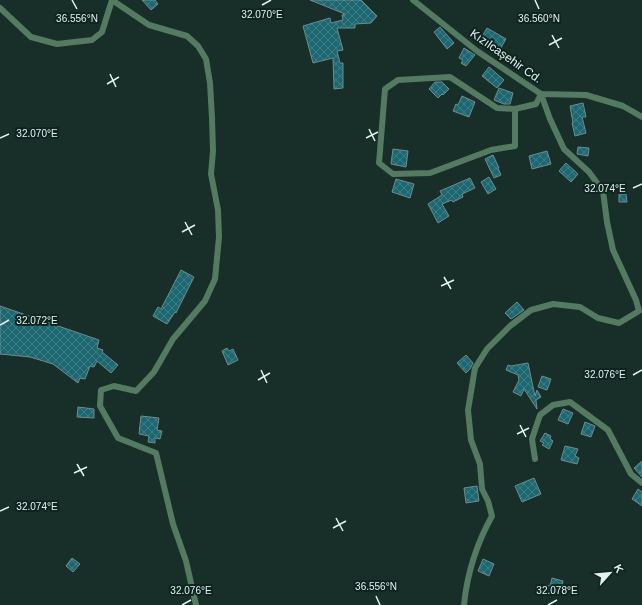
<svg xmlns="http://www.w3.org/2000/svg" width="642" height="605" font-family="Helvetica,sans-serif">
  <style>
    .building { fill: url(#building-cross-hatch); stroke: #718b8e }
    .lines { fill: none; stroke-linecap: round; stroke-linejoin: round }
    .minor { stroke: #547a61; stroke-width: 6 }
    .ticks { fill: none; stroke: #e4f2ef; stroke-width: 1.5 }
    .labels { text-anchor: middle; dominant-baseline: central; stroke-width: 4; stroke-linejoin: round; paint-order: stroke }
    .street-label { font-size: 12px; fill: #e4f2ef; stroke: #0d2420 }
    .ticks-label { font-size: 10px; text-anchor: middle; fill: #e4f2ef; stroke: #0d2420; stroke-width: 4; stroke-linejoin: round; paint-order: stroke }
  </style>
  <defs>
    <pattern id="building-cross-hatch" width="8" height="8" patternUnits="userSpaceOnUse"><rect width="8" height="8" fill="#1c6770"/><path d="M0 0l8 8M0 8l8-8" fill="none" stroke="#3d7d85"/></pattern>
  </defs>
  <rect width="100%" height="100%" fill="#172e29"/>
  <g class="building">
    <path d="M 142,0 L 155,0 L 158,4 L 151,10 Z"/>
    <path d="M 310,0 L 361,0 L 377,16 L 371,23 L 355,24 L 355,28 L 337,28 L 343,50 L 337,51 L 340,63 L 343,63 L 343,88 L 334,89 L 333,58 L 313,63 L 303,26 L 330,18 L 331,23 L 343,20 L 342,15 L 345,14 Z"/>
    <path d="M 440,27 L 454,43 L 447,49 L 434,32 Z"/>
    <path d="M 487,28 L 506,39 L 499,51 L 480,40 Z"/>
    <path d="M 464,48 L 475,55 L 466,66 L 461,63 L 463,60 L 459,58 Z"/>
    <path d="M 489,67 L 504,80 L 497,88 L 482,76 Z"/>
    <path d="M 435,82 L 442,82 L 449,89 L 443,95 L 442,94 L 438,98 L 429,89 Z"/>
    <path d="M 499,88 L 513,93 L 510,104 L 504,104 L 494,100 Z"/>
    <path d="M 462,96 L 475,102 L 469,117 L 453,111 L 456,104 L 458,105 Z"/>
    <path d="M 583,103 L 586,117 L 582,117 L 586,133 L 575,136 L 572,123 L 573,123 L 570,106 Z"/>
    <path d="M 578,147 L 589,148 L 588,156 L 577,154 Z"/>
    <path d="M 393,149 L 408,151 L 406,167 L 391,164 Z"/>
    <path d="M 547,151 L 551,164 L 532,169 L 529,156 Z"/>
    <path d="M 493,155 L 499,168 L 498,168 L 501,175 L 494,178 L 485,159 Z"/>
    <path d="M 566,163 L 578,174 L 571,182 L 559,171 Z"/>
    <path d="M 489,177 L 496,189 L 488,194 L 481,182 Z"/>
    <path d="M 470,178 L 475,188 L 462,194 L 463,197 L 453,202 L 452,200 L 442,204 L 449,216 L 438,223 L 428,204 L 442,195 L 440,191 Z"/>
    <path d="M 396,179 L 414,184 L 410,198 L 392,192 Z"/>
    <path d="M 619,194 L 626,194 L 627,202 L 619,202 Z"/>
    <path d="M 181,270 L 194,277 L 176,313 L 175,312 L 167,324 L 153,316 L 158,307 L 161,309 Z"/>
    <path d="M 517,302 L 524,310 L 511,319 L 505,313 Z"/>
    <path d="M 0,306 L 99,340 L 97,348 L 103,350 L 102,352 L 118,365 L 111,373 L 97,361 L 94,367 L 90,366 L 85,379 L 80,378 L 78,383 L 53,364 L 30,357 L 0,354 Z"/>
    <path d="M 227,348 L 229,351 L 233,349 L 238,360 L 228,365 L 222,351 Z"/>
    <path d="M 466,355 L 473,363 L 470,369 L 466,373 L 457,363 Z"/>
    <path d="M 528,363 L 535,396 L 537,390 L 541,397 L 536,400 L 537,409 L 524,389 L 521,396 L 513,392 L 519,380 L 518,375 L 506,370 L 508,365 L 511,366 Z"/>
    <path d="M 542,376 L 551,379 L 547,390 L 538,387 Z"/>
    <path d="M 78,407 L 94,409 L 94,418 L 77,417 Z"/>
    <path d="M 563,409 L 573,413 L 568,424 L 558,420 Z"/>
    <path d="M 141,416 L 159,418 L 157,430 L 162,431 L 160,439 L 155,438 L 155,443 L 148,442 L 149,436 L 139,434 Z"/>
    <path d="M 585,422 L 595,426 L 591,437 L 581,434 Z"/>
    <path d="M 545,433 L 551,436 L 550,439 L 553,441 L 549,449 L 542,445 L 544,443 L 540,441 Z"/>
    <path d="M 565,446 L 578,449 L 575,456 L 579,458 L 577,464 L 561,460 Z"/>
    <path d="M 642,461 L 642,477 L 634,468 Z"/>
    <path d="M 534,478 L 541,494 L 522,502 L 515,486 Z"/>
    <path d="M 477,486 L 479,501 L 466,503 L 464,488 Z"/>
    <path d="M 638,489 L 642,492 L 642,506 L 632,499 Z"/>
    <path d="M 72,558 L 80,564 L 73,572 L 66,566 Z"/>
    <path d="M 483,559 L 494,564 L 489,576 L 478,571 Z"/>
    <path d="M 552,578 L 563,581 L 561,591 L 553,589 L 552,592 L 545,590 L 546,585 L 550,586 Z"/>
  </g>
  <g class="lines">
    <g class="minor">
      <path d="M 112,0 L 149,25 L 187,36 L 198,46 L 206,59 L 210,83 L 212,118 L 213,151 L 211,174 L 218,210 L 219,237 L 215,279 L 205,301 L 173,339 L 154,372 L 136,391 L 114,386 L 101,390 L 100,406 L 118,438 L 156,453 L 173,524 L 186,561 L 196,605"/>
      <path d="M 413,0 L 477,51 L 541,94 L 586,95 L 623,106 L 642,117"/>
      <path d="M 0,8 L 31,37 L 57,44 L 92,40 L 102,32 L 112,0"/>
      <path d="M 515,109 L 515,146 L 491,150 L 430,173 L 393,174 L 379,163 L 385,89 L 398,80 L 450,77 L 497,108 L 515,109 L 536,104 L 541,94"/>
      <path d="M 535,459 L 532,439 L 540,415 L 553,405 L 570,402 L 608,430 L 631,474 L 642,483"/>
      <path d="M 464,605 C 467,574 477,543 492,516 L 488,501 L 482,489 L 480,464 L 471,440 L 468,410 L 475,368 L 487,349 L 510,326 L 531,310 L 553,304 L 580,307 L 598,318 L 619,323 L 639,311 L 636,300 L 613,250 L 607,222 L 603,191 L 589,172 L 564,149 L 550,119 L 541,94"/>
    </g>
  </g>
  <path class="ticks" d="M 72,0 L 77,9M 535,0 L 539,9M 262,5 L 271,0M 552,35 L 559,48M 549,45 L 562,38M 110,74 L 116,87M 107,84 L 119,77M 369,129 L 375,141M 0,138 L 9,134M 366,138 L 378,132M 633,188 L 642,184M 185,222 L 192,235M 182,232 L 195,225M 444,277 L 451,289M 441,286 L 454,280M 0,325 L 9,320M 261,370 L 267,383M 633,375 L 642,370M 258,380 L 270,373M 520,425 L 526,437M 517,434 L 529,428M 77,464 L 84,476M 74,473 L 87,467M 0,511 L 9,507M 336,518 L 343,531M 333,528 L 346,521M 376,596 L 380,605M 182,605 L 191,600M 548,605 L 557,600"/>
  <g class="labels">
    <g class="street-label">
      <text transform="translate(506 56) rotate(35)">Kızılcaşehir Cd.</text>
    </g>
  </g>
  <g class="ticks-label">
    <text x="262" y="18">32.070°E</text>
    <text x="77" y="22">36.556°N</text>
    <text x="539" y="22">36.560°N</text>
    <text x="37" y="137">32.070°E</text>
    <text x="605" y="192">32.074°E</text>
    <text x="37" y="324">32.072°E</text>
    <text x="605" y="378">32.076°E</text>
    <text x="37" y="510">32.074°E</text>
    <text x="376" y="590">36.556°N</text>
    <text x="191" y="594">32.076°E</text>
    <text x="557" y="594">32.078°E</text>
  </g>
  <g transform="translate(610 573) rotate(63)" stroke="#0d2420" stroke-width="3" paint-order="stroke">
  <path d="M0-3L7 15L0 10L-7 15Z" fill="#e4f2ef"/>
  <text y="-6" font-size="11" font-weight="bold" text-anchor="middle" fill="#e4f2ef">K</text>
  </g>
</svg>
